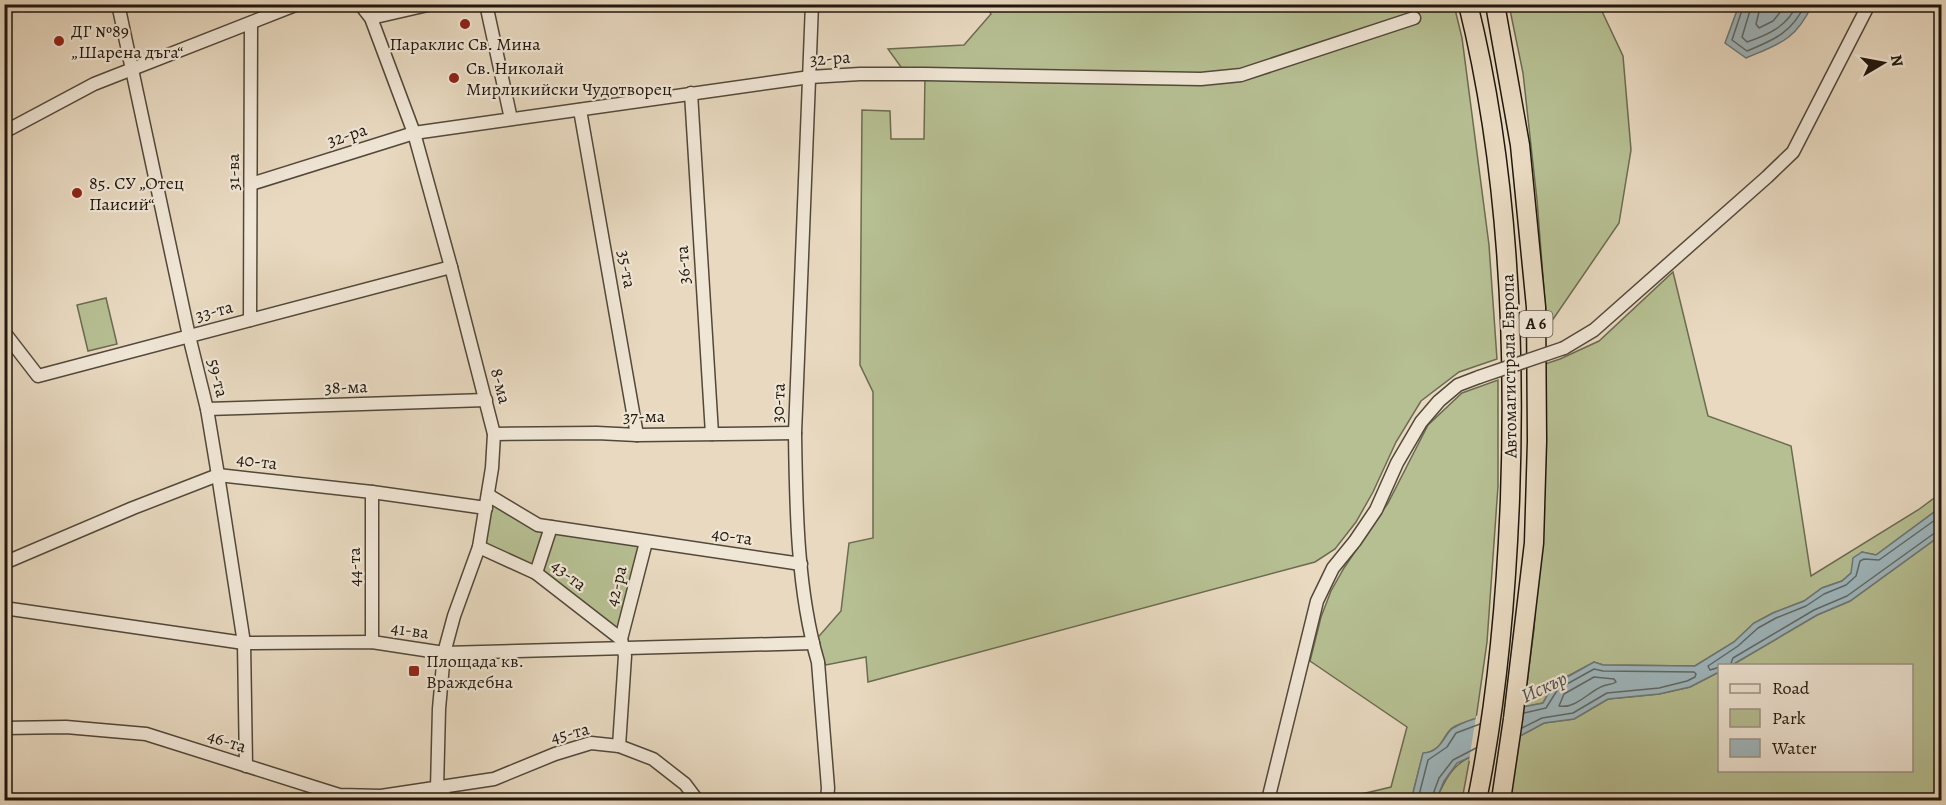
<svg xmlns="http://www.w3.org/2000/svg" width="1946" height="805" font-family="Alegreya,serif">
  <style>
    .green { fill: #b6bf92; stroke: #6b6b50; stroke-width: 1.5 }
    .water { fill: #9eb7be; stroke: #6c7777; stroke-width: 1.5 }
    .pier { fill: #e8d9c0 }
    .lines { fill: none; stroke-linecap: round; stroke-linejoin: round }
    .shore { stroke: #5f6766; stroke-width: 1.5 }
    .stream { stroke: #6c7777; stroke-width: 3 }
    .minor-casing { stroke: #52483a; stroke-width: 15 }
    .highway-casing { stroke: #20170d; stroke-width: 21 }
    .minor { stroke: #f0e6d6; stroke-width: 12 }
    .highway { stroke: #e8d9c0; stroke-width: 18 }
    .minor-bridge-casing { stroke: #52483a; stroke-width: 15; stroke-linecap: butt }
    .minor-bridge { stroke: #f0e6d6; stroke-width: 12 }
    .poi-dot { fill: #8f2418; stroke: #f0e6d6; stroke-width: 2 }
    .labels { text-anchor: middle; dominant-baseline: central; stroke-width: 4.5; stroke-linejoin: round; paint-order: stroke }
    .shield { fill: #f0e6d6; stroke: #5e5549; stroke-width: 1.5 }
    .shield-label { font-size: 16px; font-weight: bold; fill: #20170d }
    .poi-label { font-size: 18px; fill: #20170d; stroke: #f0e6d6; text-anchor: start }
    .street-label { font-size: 18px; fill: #20170d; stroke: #f0e6d6 }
    .water-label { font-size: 20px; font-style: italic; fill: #4c4f4b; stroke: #f0e6d6 }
  </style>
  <rect width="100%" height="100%" fill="#e8d9c0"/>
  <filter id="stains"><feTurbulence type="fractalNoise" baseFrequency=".00333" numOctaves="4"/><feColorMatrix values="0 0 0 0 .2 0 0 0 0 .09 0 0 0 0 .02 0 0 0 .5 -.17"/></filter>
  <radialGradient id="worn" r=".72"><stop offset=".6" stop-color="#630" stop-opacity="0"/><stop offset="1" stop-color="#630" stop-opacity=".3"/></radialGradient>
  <g class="green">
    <path d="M 986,5 L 1454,5 L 1462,38 L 1489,245 L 1497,359 L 1459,372 L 1421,401 L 1396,442 L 1373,492 L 1356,522 L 1335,549 L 1315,562 L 868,682 L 866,657 L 826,665 L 813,643 L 841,611 L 849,543 L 873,538 L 873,392 L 860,365 L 862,110 L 890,111 L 891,139 L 924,139 L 925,75 L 906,74 L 888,49 L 964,45 L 991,14 Z"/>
    <path d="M 1509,5 L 1599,5 L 1623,56 L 1631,150 L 1619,223 L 1547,328 L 1537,200 L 1523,73 Z"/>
    <path d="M 1673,272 L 1708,416 L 1791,446 L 1811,576 L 1918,510 L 1941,493 L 1941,507 L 1876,555 L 1862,552 L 1851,573 L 1842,581 L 1822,588 L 1804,601 L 1773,613 L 1754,623 L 1734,642 L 1695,666 L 1603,665 L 1594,662 L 1553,684 L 1543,703 L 1524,707 L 1534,629 L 1546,459 L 1545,364 L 1560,359 L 1599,341 Z"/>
    <path d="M 106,298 L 117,344 L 88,351 L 77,305 Z"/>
    <path d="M 1498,380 L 1498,486 L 1487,642 L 1476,719 C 1469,721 1458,724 1452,728 C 1442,736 1443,751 1423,754 L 1413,793 L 1400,800 L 1336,800 L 1391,787 L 1407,727 L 1310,661 L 1321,617 L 1331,591 L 1344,568 L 1388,503 L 1428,425 L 1462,393 Z"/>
    <path d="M 488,495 L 523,517 L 646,542 L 621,639 L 536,573 L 479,547 Z"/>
    <path d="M 1941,535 L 1941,800 L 1510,800 L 1520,736 L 1544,723 L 1574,719 L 1608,699 L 1659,694 L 1690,687 L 1719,672 L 1720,770 L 1912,770 L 1912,666 L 1732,665 L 1817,615 L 1850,601 Z"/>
    <path d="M 1470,757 L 1462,800 L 1436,800 C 1444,782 1451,766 1470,757 Z"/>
  </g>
  <g class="water">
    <path d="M 1739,5 L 1739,4 L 1812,5 C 1796,40 1779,44 1746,58 L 1725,43 Z"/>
    <path d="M 1941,507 L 1941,535 L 1850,601 L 1817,615 L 1732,665 L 1720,666 L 1719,672 L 1690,687 L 1659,694 L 1608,699 L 1574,719 L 1544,723 L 1520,736 L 1470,757 L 1457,763 L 1444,781 L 1436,800 L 1400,800 L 1413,793 L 1423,753 C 1442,752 1444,734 1453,728 C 1474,715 1518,708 1543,703 L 1553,685 L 1594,662 L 1603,665 L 1695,666 L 1734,642 L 1754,623 L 1773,613 L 1804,601 L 1822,588 L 1842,581 L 1851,573 L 1853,558 L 1862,552 L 1876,555 Z"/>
  </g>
  <path class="pier" d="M 1524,704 L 1520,740 L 1469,761 L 1476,716 Z"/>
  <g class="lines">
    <g class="shore">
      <path d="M 1744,4 L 1732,40 L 1747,51 C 1774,40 1793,32 1805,4"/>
      <path d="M 1752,4 L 1742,37 L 1747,42 C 1768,35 1788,26 1797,4"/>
      <path d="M 1761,4 L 1756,24 L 1759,28 L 1773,21 L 1787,4"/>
      <path d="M 1730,666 L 1733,658 L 1814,610 L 1847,596 L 1936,532 L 1942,530"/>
      <path d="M 1720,667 L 1710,670 L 1708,666 L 1738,646 L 1758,628 L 1776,618 L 1806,606 L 1824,594 L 1846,585 L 1856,576 L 1860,561 L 1864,559 L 1879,560 L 1942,515"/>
      <path d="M 1594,677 L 1614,679 L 1616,682 C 1612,685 1608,684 1603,686 C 1588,692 1576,709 1559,706 L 1564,694 Z"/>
      <path d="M 1522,728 L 1542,718 L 1573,713 L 1607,693 L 1659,688 L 1687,681 L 1695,677 L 1696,674 L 1694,672 L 1603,671 L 1594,669 L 1558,689 L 1546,708 L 1524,713"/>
      <path d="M 1413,800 L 1419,795 L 1428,760 L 1447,747 L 1456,733 L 1480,724"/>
      <path d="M 1431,800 L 1439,778 L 1453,760 L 1476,748"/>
    </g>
    <path class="stream" d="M 1909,800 L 1942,791"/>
    <defs>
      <g id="minor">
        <path d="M 118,4 L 189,336 L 207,409 L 218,475 L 244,643 L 246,766"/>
        <path d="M 360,4 L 371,18 L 414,133 L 451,267 L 494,434 L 492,468 L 479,547 L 454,616 L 444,653 L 439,709 L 437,789"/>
        <path d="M 486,4 L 511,119"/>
        <path d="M 812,4 L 795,433 C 796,507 797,591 818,662 L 828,788 L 827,800"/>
        <path d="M 4,9 L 15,4"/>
        <path d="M 371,18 L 432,4"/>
        <path d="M 691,93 L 712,434"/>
        <path d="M 580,110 L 637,435"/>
        <path d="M 4,132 L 94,84 L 298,4"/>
        <path d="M 251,184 L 414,133 L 810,77 L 860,74 L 925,74 L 1201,79 L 1241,75 L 1414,18"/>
        <path d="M 250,320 L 251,23"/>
        <path d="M 4,332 L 38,376 L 451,267"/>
        <path d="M 1564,348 L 1594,330 L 1767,177 L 1793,152 L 1869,4"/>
        <path d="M 207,409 L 486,400"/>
        <path d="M 494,434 L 597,433 L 637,435 L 795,433"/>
        <path d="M 488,495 L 538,525 L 801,564"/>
        <path d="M 479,547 L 536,573 L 621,639 L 625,656 L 619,746"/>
        <path d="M 4,563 L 133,508 L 218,475 L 372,492 L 486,508"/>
        <path d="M 536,573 L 551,527"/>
        <path d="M 4,608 L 244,643 L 372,642 L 444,653 L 813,643"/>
        <path d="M 621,639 L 646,542"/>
        <path d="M 372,642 L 372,492"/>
        <path d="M 4,728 L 66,727 L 146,734 L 339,795 L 381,796 L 494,779 L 555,754 L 591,743 L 619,746 L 653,759 L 685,784 L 697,800"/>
        <path d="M 437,789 L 449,800"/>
        <path d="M 1268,800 L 1317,601 L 1333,568 L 1355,541 L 1376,510 L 1397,463 L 1421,422 L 1439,401 L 1458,385 L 1479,377"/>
      </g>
      <g id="highway">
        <path d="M 1468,4 C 1508,165 1516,334 1510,499 C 1506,600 1497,702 1477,800"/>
        <path d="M 1495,4 L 1520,145 L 1536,307 L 1537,441 L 1534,543 L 1513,719 L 1501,800"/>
      </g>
    </defs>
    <use href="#minor" class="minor-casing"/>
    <use href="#highway" class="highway-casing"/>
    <use href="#minor" class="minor"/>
    <use href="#highway" class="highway"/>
    <defs>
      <path id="minor-bridge" d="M 1479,377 L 1564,348"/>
    </defs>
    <use href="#minor-bridge" class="minor-bridge-casing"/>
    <use href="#minor-bridge" class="minor-bridge"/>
  </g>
  <g class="poi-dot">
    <circle cx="465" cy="24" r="6"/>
    <circle cx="59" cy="41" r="6"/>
    <circle cx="454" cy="78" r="6"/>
    <circle cx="77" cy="193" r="6"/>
    <rect x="408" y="665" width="12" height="12" rx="3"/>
  </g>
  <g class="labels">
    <rect class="shield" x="1519.5" y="311" width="33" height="26" rx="4.5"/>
    <g class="shield-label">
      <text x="1536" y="324">A 6</text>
    </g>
    <g class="poi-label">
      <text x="71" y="31">ДГ №89<tspan x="71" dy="21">„Шарена дъга“</tspan></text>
      <text x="465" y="44" text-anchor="middle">Параклис Св. Мина</text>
      <text x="466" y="68">Св. Николай<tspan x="466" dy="21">Мирликийски Чудотворец</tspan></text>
      <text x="89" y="183">85. СУ „Отец<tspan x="89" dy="21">Паисий“</tspan></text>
      <text x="426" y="661">Площада кв.<tspan x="426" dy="21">Враждебна</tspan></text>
    </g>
    <g class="street-label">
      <text transform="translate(830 58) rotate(-4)">32-ра</text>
      <text transform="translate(347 135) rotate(-18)">32-ра</text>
      <text transform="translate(233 172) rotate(-90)">31-ва</text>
      <text transform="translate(683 265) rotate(-94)">36-та</text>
      <text transform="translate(627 269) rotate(80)">35-та</text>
      <text transform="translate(214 311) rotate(-15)">33-та</text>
      <text transform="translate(1509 366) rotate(-91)">Автомагистрала Европа</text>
      <text transform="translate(218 378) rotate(76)">59-та</text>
      <text transform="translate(501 386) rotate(76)">8-ма</text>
      <text transform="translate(346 387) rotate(-2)">38-ма</text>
      <text transform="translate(778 403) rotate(-88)">30-та</text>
      <text x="644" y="416">37-ма</text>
      <text transform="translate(257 461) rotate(7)">40-та</text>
      <text transform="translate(732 536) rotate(8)">40-та</text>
      <text transform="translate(354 567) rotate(-90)">44-та</text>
      <text transform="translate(569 575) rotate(38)">43-та</text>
      <text transform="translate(616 586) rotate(-76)">42-ра</text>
      <text transform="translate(410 630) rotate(8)">41-ва</text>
      <text transform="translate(570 733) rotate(-14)">45-та</text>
      <text transform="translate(227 741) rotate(18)">46-та</text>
    </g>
    <g class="water-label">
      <text transform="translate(1544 687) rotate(-25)">Искър</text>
    </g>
  </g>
  <rect width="1946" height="805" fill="none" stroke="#e8d9c0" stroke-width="24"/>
  <rect x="6" y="6" width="1934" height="793" fill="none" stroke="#20170d" stroke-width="3"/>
  <rect x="12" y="12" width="1922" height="781" fill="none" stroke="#20170d" stroke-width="1.5"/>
  <rect x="1718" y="664" width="195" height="108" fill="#f0e6d6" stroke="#9d9386" stroke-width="1.5"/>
  <rect x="1730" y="684" width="30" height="9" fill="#f0e6d6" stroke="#9d9386" stroke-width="1.5"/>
  <text x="1772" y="694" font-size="18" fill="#20170d">Road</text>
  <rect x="1730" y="709" width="30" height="18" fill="#b6bf92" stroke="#9d9386" stroke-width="1.5"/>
  <text x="1772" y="724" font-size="18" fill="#20170d">Park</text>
  <rect x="1730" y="739" width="30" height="18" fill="#9eb7be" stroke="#9d9386" stroke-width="1.5"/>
  <text x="1772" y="754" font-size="18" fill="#20170d">Water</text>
  <g transform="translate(1883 63) rotate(80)" stroke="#f0e6d6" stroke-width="4.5" paint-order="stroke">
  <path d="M0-4.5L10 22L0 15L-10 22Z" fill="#20170d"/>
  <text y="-9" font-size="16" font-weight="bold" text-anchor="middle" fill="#20170d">N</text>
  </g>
  <rect width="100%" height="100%" filter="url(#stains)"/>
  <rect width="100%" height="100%" fill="url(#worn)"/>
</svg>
